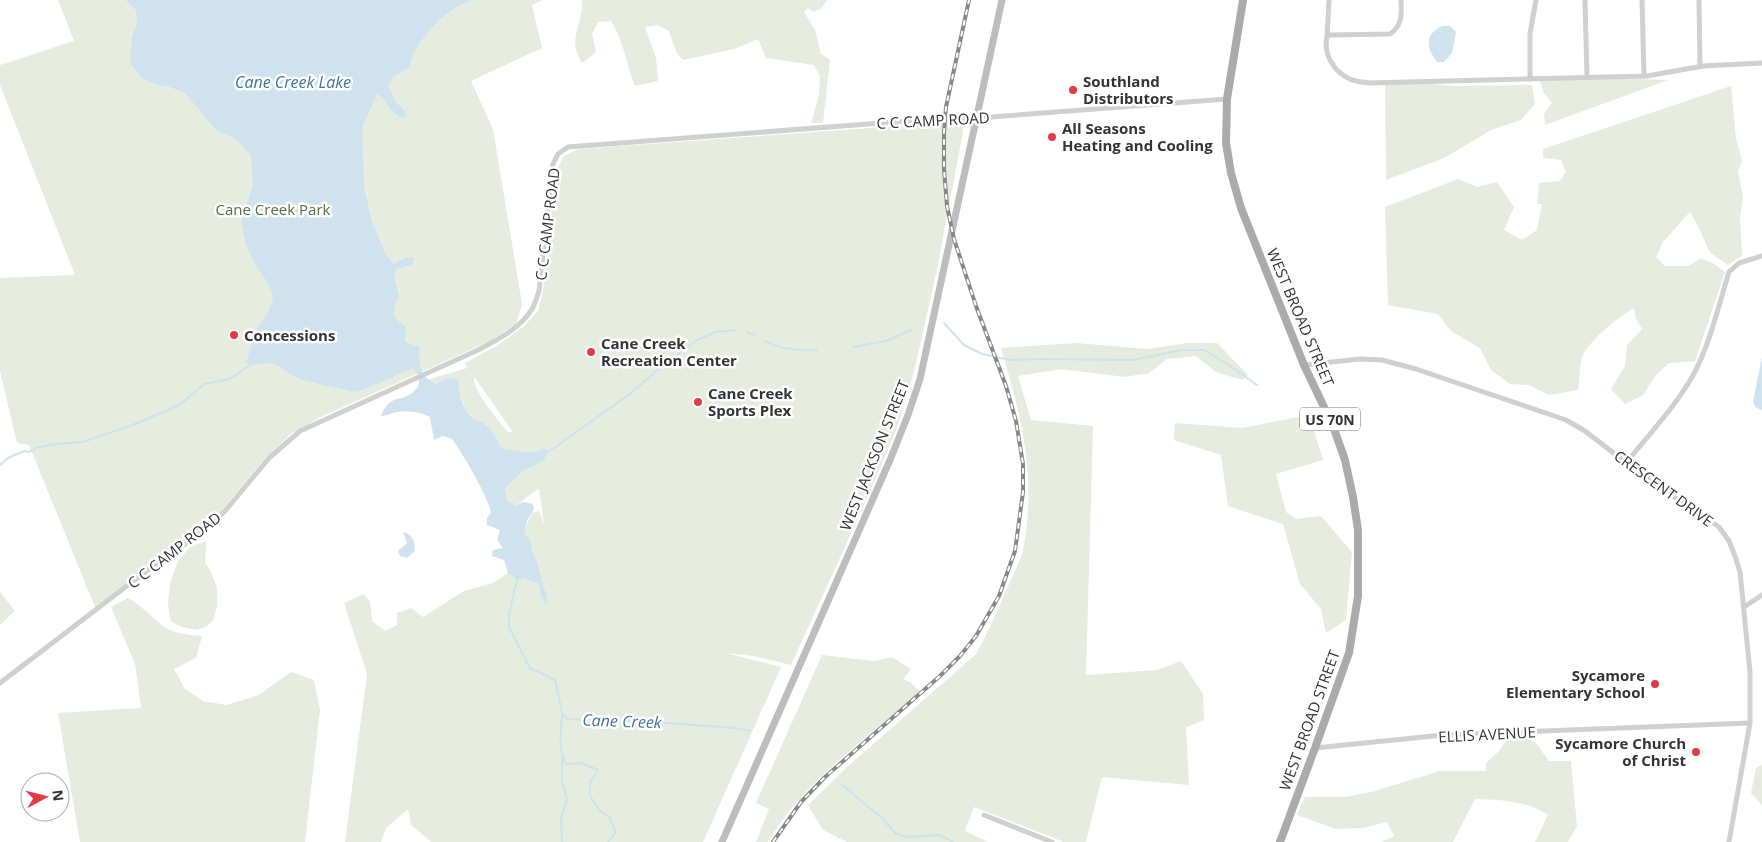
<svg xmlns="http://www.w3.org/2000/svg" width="1762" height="842" font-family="'Open Sans',sans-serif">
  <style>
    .green { fill: #e6ecdf; fill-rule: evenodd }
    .water { fill: #cfe2ee }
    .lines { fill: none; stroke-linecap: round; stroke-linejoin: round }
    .stream { stroke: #cfe2ee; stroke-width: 2 }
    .street { stroke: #d0d0d0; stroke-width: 5 }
    .secondary { stroke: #bdbdbd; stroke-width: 7 }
    .primary { stroke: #ababab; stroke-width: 8 }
    .rail-casing { stroke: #888; stroke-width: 4 }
    .rail { stroke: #fff; stroke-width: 2; stroke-dasharray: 5.5; stroke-linecap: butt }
    .poi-dot { fill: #e63946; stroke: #fff; stroke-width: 2 }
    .labels { text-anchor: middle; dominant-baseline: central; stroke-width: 5; stroke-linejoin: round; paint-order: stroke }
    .shield { fill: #fff; stroke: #707070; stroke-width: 1 }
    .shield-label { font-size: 14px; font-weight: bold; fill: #333 }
    .poi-label { font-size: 15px; font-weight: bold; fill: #333; stroke: #fff; text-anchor: start }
    .street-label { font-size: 15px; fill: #333; stroke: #fff }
    .park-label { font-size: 15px; fill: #56703f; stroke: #fff }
    .water-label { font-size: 16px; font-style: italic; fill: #3f7597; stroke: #fff }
  </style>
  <rect width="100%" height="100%" fill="#fff"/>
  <g class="green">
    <path d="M 58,0 L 543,0 L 532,5 L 542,48 L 471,81 L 493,129 L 522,304 L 516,324 L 490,341 L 321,417 L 292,433 L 266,457 L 214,520 L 95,607 L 29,445 L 17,443 L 0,371 L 0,278 L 75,275 L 0,85 L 0,65 L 74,41 Z"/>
    <path d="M 582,0 L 827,0 L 821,9 L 813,12 L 808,8 L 804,12 L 815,30 L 821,54 L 830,60 L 823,123 L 811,123 L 819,95 L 820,76 L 814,65 L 766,58 L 758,39 L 734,49 L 683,60 L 677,54 L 669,31 L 657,25 L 645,27 L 656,58 L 658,81 L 635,86 C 626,64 624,41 611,21 L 598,22 L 592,34 L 596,52 L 582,63 C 566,38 584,24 582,0 Z"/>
    <path d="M 1538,76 L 1668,80 L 1545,125 L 1544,114 L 1552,103 L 1544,93 Z"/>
    <path d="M 1385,80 L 1455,86 L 1532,85 L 1535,104 L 1521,120 L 1491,130 L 1444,158 L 1386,180 Z"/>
    <path d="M 1731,86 L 1736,138 L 1742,161 L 1738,172 L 1743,197 L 1740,218 L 1742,256 L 1728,265 L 1712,254 L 1708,249 L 1699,228 L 1690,212 L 1663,242 L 1656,257 L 1665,266 L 1688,266 L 1701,258 L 1714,264 L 1725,272 L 1695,361 L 1669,363 L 1656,375 L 1643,395 L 1625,404 L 1611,389 L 1625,366 L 1627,345 L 1642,329 L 1636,319 L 1634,308 C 1617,318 1593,337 1583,355 C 1579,364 1580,380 1578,390 L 1549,395 L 1529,385 L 1510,384 L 1491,370 L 1480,348 L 1451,331 L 1438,314 L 1388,305 L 1385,207 L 1458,179 L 1477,187 L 1497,182 L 1514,207 L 1504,230 L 1522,240 L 1537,230 L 1542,204 L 1537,204 L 1539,183 L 1560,181 L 1566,172 L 1561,160 L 1543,158 L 1543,149 Z"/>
    <path d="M 955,122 L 962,124 L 963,132 L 937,269 L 914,372 L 896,431 L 864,505 L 791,665 L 754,656 L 726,653 L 781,667 L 703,842 L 431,842 L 411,825 L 408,809 L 386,828 L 381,842 L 345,842 L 367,674 L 344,603 L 364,594 L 370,602 L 372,621 L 385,631 L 397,625 L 397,613 L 411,608 L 423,617 L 464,591 L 493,583 L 508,573 L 517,580 L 525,578 L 531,582 L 538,583 L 541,597 L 546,594 L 537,562 L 532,550 L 530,539 L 523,533 L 532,513 L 539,511 L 544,525 L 539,489 C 529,493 525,501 515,505 L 507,500 L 505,487 L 524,470 L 513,451 L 502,448 L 496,437 L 485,424 L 475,419 L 466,410 L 459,393 L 447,378 L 436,384 L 427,380 L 467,368 L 465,363 L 496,346 L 523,327 L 538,311 L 543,290 L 557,169 L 564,156 L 579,149 ZM 474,378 L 475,378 L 513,432 L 508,432 C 499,421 473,392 474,378 Z"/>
    <path d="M 1076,343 L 1147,349 L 1187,343 L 1217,343 L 1248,375 L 1242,380 L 1216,372 L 1196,356 L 1167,359 L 1149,373 L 1125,377 L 1061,369 L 1018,376 L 1031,420 L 1093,426 L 1086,675 L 1157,670 L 1181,661 L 1203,694 L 1204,720 L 1186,727 L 1189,785 L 1102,777 L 1086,842 L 1064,842 L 974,807 L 965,831 L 988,842 L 847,842 L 823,830 L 808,805 L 846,768 L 976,654 C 989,631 999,607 1010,582 C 1014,573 1019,563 1022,554 C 1038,480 1022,419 1001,348 Z"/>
    <path d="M 1309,415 L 1323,460 L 1276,474 L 1286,512 L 1296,519 L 1321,516 L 1352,552 L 1346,620 L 1326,633 L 1321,609 L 1300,584 L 1283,524 L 1228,506 L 1221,455 L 1174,440 L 1175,423 L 1242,428 Z"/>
    <path d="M 206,541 L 205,563 L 210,570 L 217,587 L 217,605 L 214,619 L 206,627 L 196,630 L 182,627 L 172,622 L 170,618 L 168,603 L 170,584 L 178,561 L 190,547 Z"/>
    <path d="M 0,592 L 15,611 L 0,625 Z"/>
    <path d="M 128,598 C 143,607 151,616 163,626 C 175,634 189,635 202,636 L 196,658 L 174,669 L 185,689 L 203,701 L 226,705 L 259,695 L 291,672 L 314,680 L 320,710 L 305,842 L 80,842 L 58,713 L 141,708 L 135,664 L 111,607 Z"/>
    <path d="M 822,655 L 874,661 L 892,657 L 911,669 L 903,679 L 910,682 L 920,691 C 868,739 804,780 768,842 L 756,842 L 769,809 L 756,803 Z"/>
    <path d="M 1525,737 L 1536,743 L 1549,761 L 1571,761 L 1577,826 L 1568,842 L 1535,842 L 1548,815 C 1526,800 1500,800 1475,799 L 1453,842 L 1381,842 L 1394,836 L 1387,822 L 1363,828 L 1336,829 L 1297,815 L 1305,797 L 1345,797 L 1371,792 L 1440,771 L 1486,771 L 1486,763 L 1499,751 L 1507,738 Z"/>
    <path d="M 1762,765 L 1762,805 L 1751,793 L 1756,768 Z"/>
  </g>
  <g class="water">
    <path d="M 127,0 L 476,0 C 449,3 414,41 409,68 L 394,76 L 388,85 L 395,101 L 404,110 L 406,118 C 387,115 391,102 377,94 L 362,127 L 364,187 L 372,222 L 386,255 L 394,264 L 405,258 L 414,257 L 413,264 L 397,269 L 394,274 L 399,296 L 395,304 L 393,315 L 401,324 L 406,326 L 405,342 L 419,347 C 419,364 419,376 436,384 L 447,378 L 458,380 C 459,394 462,410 475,419 C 479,421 483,422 486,425 C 493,431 497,439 502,448 C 512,451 536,455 544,448 L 548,452 L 543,461 L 524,470 L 505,488 L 507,500 L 515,505 L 524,502 L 533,504 L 534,509 L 527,521 L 524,533 L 530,539 L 532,550 L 537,562 L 546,594 L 547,605 L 541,597 L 538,583 L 531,582 L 525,578 L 517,580 L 508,573 L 504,560 L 492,556 L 493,550 L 503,548 L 497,540 L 500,530 L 487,525 L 487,518 L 491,513 C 488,496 463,454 452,439 L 443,436 L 434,440 L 430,417 C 420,412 408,410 397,412 C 391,413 387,416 381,416 C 384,409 387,403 394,400 C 396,399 399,399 402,398 C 418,392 425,382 413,368 L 377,384 L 356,392 L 305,381 L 293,376 L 279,366 L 270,363 L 250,365 L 246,363 L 257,329 L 269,311 L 273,298 L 270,286 L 255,264 L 247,248 L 241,222 L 253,185 L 251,155 L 236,139 L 217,131 L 185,93 L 170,87 L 154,84 L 141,77 L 130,63 L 132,37 L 137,23 L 136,10 L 127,2 Z"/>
    <path d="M 1442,26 L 1450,26 L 1456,32 L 1452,53 L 1444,62 L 1437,62 C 1426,47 1424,35 1442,26 Z"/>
    <path d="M 1762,357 L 1762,410 L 1755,407 L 1753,402 Z"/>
    <path d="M 403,532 C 412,534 415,541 415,551 L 407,558 L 400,556 L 398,551 L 407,543 Z"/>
  </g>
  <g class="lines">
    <g class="stream">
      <path d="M 944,323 L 964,345 L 982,354 L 1010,360 L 1042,359 L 1133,360 L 1182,350 L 1204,350 L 1229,365 L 1257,385"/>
      <path d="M 747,332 L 756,335"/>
      <path d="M 765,341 C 781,350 799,351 817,350"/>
      <path d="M 854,347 L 886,341 L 911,330"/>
      <path d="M 548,452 L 631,393 L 661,367 L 697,340 L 716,332 L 736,330"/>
      <path d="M 0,465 L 8,458 L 24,451 L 29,452 L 36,448 L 56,444 L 83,442 L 135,424 L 168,410 L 182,403 L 204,384 L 230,379 L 250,365"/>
      <path d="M 517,580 L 509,614 L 509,627 L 530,668 L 555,680 L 562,713 L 567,719 L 653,722 L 735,728 L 750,731"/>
      <path d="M 562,715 C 561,732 558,748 566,764 L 581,763 L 598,770 L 590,782 L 590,796 L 599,810 L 609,817 L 616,832 L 608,842"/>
      <path d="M 562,756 L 562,782 L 567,799 L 561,819 L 562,842"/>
      <path d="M 841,784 L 882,818 L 896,834 L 908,837 L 940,835 L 953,842"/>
    </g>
    <g class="street">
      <path d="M 1401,0 C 1402,14 1402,26 1390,34 L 1330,35 L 1327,37 C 1323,54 1334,72 1350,79 C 1356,82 1363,82 1369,83 L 1647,76 L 1703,66 L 1762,63"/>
      <path d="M 1585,0 L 1587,77"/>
      <path d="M 1642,0 L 1644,76"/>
      <path d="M 1699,0 L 1700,66"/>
      <path d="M 1327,37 L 1329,0"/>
      <path d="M 1530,79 L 1530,33 L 1536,0"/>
      <path d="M 1304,365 L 1360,359 L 1382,360 L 1416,369 L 1566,420 L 1585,431 L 1646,478 L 1719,527 L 1729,541 L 1735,556 L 1740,572 L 1750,672 L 1750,723 L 1729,842"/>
      <path d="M 1627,462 C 1649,434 1675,407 1692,377 C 1709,348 1719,304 1729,272 L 1739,263 L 1762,256"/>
      <path d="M 1744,607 L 1762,595"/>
      <path d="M 0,683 L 132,582 L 206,529 L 225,511 L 269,458 L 300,431 L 478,350 C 497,340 521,328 532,309 C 535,304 537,297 539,291 L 553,164 L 558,154 L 568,147 L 920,120 L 977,118 L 1227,99"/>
      <path d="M 1315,748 L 1443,735 L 1750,723"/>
      <path d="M 984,815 L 1052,842"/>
    </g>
    <path class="secondary" d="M 722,842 L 890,460 L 908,415 L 920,379 L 1002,0"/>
    <path class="primary" d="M 1243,0 L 1227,99 L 1226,143 L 1231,173 L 1241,208 L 1259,253 L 1304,365 L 1333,426 L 1345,460 L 1353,497 L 1358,530 L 1358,596 L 1349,653 L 1315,748 L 1280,842"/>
    <defs>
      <path id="rail" d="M 773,842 L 801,802 L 825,777 L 940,676 L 960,656 L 976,636 L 999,596 L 1015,551 L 1023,492 L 1023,464 L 1016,421 L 1006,386 L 976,306 L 954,239 L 947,206 L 944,169 L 944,133 L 946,107 L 969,0"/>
    </defs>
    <use href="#rail" class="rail-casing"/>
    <use href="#rail" class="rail"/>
  </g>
  <g class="poi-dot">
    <circle cx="1073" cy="90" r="5"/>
    <circle cx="1052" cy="137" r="5"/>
    <circle cx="234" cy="335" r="5"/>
    <circle cx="591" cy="352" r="5"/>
    <circle cx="698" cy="402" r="5"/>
    <circle cx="1655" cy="684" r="5"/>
    <circle cx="1696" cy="752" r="5"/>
  </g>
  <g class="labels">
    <rect class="shield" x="1300" y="407.5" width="60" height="23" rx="4"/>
    <g class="shield-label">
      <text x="1330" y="419">US 70N</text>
    </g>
    <g class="poi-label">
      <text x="1083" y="81">Southland<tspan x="1083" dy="17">Distributors</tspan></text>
      <text x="1062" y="128">All Seasons<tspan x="1062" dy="17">Heating and Cooling</tspan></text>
      <text x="244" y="335">Concessions</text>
      <text x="601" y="343">Cane Creek<tspan x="601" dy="17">Recreation Center</tspan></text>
      <text x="708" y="393">Cane Creek<tspan x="708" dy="17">Sports Plex</tspan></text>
      <text x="1645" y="675" text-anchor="end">Sycamore<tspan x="1645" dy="17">Elementary School</tspan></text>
      <text x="1686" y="743" text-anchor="end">Sycamore Church<tspan x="1686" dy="17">of Christ</tspan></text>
    </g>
    <g class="street-label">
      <text transform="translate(933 120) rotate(-3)">C C CAMP ROAD</text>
      <text transform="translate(547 224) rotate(-83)">C C CAMP ROAD</text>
      <text transform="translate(1301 317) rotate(67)">WEST BROAD STREET</text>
      <text transform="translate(874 455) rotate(-68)">WEST JACKSON STREET</text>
      <text transform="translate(1664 488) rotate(36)">CRESCENT DRIVE</text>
      <text transform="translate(174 550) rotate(-38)">C C CAMP ROAD</text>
      <text transform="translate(1309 720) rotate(-70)">WEST BROAD STREET</text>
      <text transform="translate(1487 734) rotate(-3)">ELLIS AVENUE</text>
    </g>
    <g class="park-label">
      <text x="273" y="209">Cane Creek Park</text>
    </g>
    <g class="water-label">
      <text x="293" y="82">Cane Creek Lake</text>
      <text transform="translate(622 721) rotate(2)">Cane Creek</text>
    </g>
  </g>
  <g transform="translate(45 797) rotate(83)"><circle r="24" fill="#ffffff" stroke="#adadad"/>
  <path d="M0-4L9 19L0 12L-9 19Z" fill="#e63946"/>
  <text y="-8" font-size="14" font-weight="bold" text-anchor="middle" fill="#333333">N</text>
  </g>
</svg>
